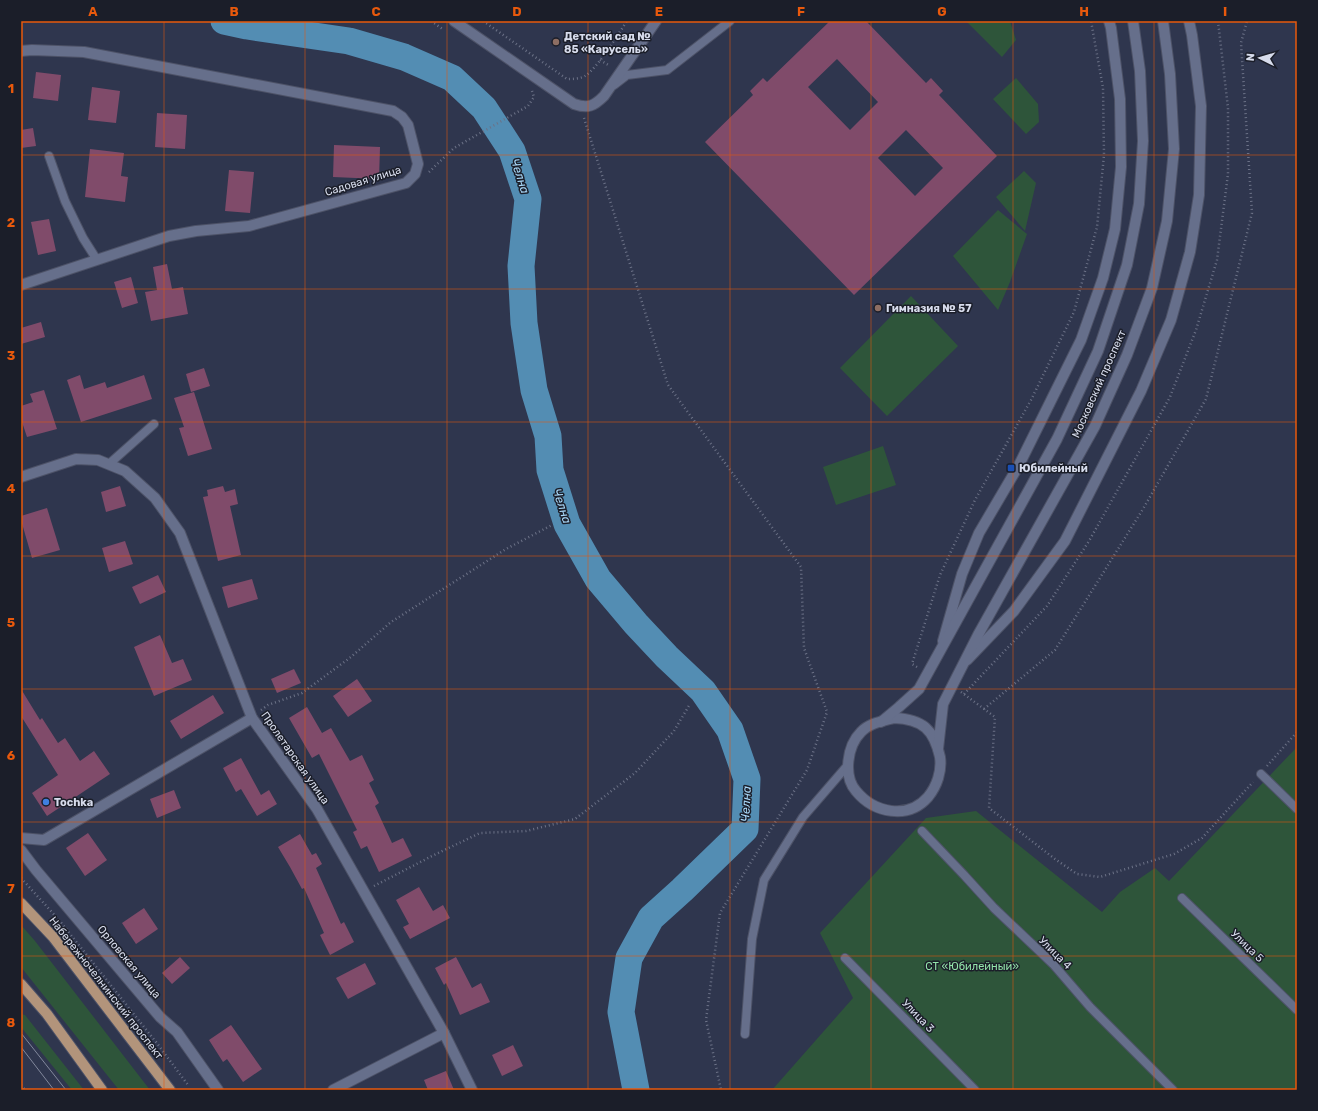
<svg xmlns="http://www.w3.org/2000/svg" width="1318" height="1111" font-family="Rubik,sans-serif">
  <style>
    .green { fill: #2e553a }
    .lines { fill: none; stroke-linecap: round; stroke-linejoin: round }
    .river { stroke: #538db3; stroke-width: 27 }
    .building { fill: #804b6a; fill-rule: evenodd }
    .lane-casing { stroke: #4d5267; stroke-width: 10 }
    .street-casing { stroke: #4d5267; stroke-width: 12 }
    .secondary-casing { stroke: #4d5267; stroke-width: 12 }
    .primary-casing { stroke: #4d5267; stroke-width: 12 }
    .path { stroke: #6c7287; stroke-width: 2.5; stroke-dasharray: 1 3; stroke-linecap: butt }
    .lane { stroke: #666f8b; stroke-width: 8 }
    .street { stroke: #666f8b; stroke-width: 10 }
    .secondary { stroke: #666f8b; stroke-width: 10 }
    .primary { stroke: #b2947b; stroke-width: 10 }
    .tram { stroke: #82889c; stroke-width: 1 }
    .grid { fill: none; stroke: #e8590c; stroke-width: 1; stroke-opacity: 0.55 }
    .education-dot { fill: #8d6e63; stroke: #1b1e29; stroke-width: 1.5 }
    .transit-dot { fill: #1a4fb4; stroke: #1b1e29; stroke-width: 1.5 }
    .shop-dot { fill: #3f7fe0; stroke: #1b1e29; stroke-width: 1.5 }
    .labels { text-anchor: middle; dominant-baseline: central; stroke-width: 3; stroke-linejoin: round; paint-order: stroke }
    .poi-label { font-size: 11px; font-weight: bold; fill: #d7dcec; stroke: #1b1e29; text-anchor: start }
    .street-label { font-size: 11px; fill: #d7dcec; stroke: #1b1e29 }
    .park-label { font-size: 11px; fill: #93e4aa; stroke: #1b1e29 }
    .water-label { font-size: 12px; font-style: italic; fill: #aadafb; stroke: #1b1e29 }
    .neatline { fill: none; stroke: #e8590c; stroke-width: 1.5 }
    .grid-label { font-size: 13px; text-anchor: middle; font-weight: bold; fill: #e8590c }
  </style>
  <rect width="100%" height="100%" fill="#2f364e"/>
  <g class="green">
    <path d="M 966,21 L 1010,21 L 1016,40 L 1002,57 Z"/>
    <path d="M 1016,78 L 1038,104 L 1039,122 L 1026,134 L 993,99 Z"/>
    <path d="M 1024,171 L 1036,183 L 1025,231 L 996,197 Z"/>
    <path d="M 998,210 L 1027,234 L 1010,282 L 998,310 L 953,256 Z"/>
    <path d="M 911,296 L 958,346 L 887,416 L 840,368 Z"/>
    <path d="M 883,446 L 896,485 L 836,505 L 823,467 Z"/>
    <path d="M 1297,747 L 1297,1090 L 772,1090 L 853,998 L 820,933 L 926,818 L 976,811 L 1102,912 L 1120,892 L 1155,868 L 1169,881 Z"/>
    <path d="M 21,925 L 35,941 L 150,1090 L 119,1090 L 21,967 Z"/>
    <path d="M 21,1014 L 25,1015 L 84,1090 L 72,1090 L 21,1027 Z"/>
  </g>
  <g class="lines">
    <path class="river" d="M 224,21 L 247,26 L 349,41 L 404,57 L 452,78 L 484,108 L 512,151 L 528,199 L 521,266 L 524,323 L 534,390 L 548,436 L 550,470 L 567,524 L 598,579 L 636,624 L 667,657 L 703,691 L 730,730 L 747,779 L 745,829 L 682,890 L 651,918 L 629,958 L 621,1012 L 636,1090"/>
  </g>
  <g class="building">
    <path d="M 830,21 L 866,21 L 926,83 L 931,78 L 943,91 L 939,95 L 997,156 L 854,295 L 705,142 L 753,95 L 750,91 L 763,78 L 767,82 ZM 837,59 L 878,102 L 850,130 L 808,87 ZM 906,130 L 943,168 L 915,196 L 878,158 Z"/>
    <path d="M 36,72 L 61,75 L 58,101 L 33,98 Z"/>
    <path d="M 92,87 L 120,91 L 116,123 L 88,120 Z"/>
    <path d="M 157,113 L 187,115 L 185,149 L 155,147 Z"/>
    <path d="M 33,128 L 36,146 L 21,148 L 21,130 Z"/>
    <path d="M 334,145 L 380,147 L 379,179 L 333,177 Z"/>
    <path d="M 90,149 L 124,153 L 121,176 L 128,177 L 125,202 L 85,197 Z"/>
    <path d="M 229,170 L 254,172 L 250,213 L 225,211 Z"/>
    <path d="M 49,219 L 56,251 L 38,255 L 31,222 Z"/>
    <path d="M 167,264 L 172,289 L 183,287 L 188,314 L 151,321 L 145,292 L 157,290 L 153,267 Z"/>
    <path d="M 131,277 L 138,303 L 122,308 L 114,282 Z"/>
    <path d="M 41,322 L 45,337 L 21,344 L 21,328 Z"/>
    <path d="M 204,368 L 210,386 L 191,392 L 186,374 Z"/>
    <path d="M 80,375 L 84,389 L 105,382 L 107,388 L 144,375 L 152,399 L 81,422 L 67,380 Z"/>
    <path d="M 44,390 L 57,429 L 27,437 L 21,419 L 21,406 L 33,402 L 30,394 Z"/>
    <path d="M 194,392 L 212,449 L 188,456 L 179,428 L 184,427 L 174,398 Z"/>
    <path d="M 120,486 L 126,506 L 106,512 L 101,492 Z"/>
    <path d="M 223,486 L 225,492 L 235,489 L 238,504 L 230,506 L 241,555 L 218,561 L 203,497 L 208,496 L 207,490 Z"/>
    <path d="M 47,508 L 60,550 L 32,558 L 21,520 L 21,516 Z"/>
    <path d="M 125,541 L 133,564 L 109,572 L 102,548 Z"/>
    <path d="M 158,575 L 166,592 L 140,604 L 132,587 Z"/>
    <path d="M 252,579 L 258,599 L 228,608 L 222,587 Z"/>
    <path d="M 160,635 L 172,663 L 183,659 L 192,680 L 154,696 L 134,647 Z"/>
    <path d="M 294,669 L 301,683 L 277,693 L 271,679 Z"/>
    <path d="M 357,679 L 372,701 L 348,717 L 333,696 Z"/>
    <path d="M 21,689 L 40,720 L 42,718 L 58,743 L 65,738 L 80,761 L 94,751 L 110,774 L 47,816 L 32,793 L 58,775 L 21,716 Z"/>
    <path d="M 213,695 L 224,713 L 181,739 L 170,721 Z"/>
    <path d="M 307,707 L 322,733 L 331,728 L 350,761 L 362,755 L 374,780 L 369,783 L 379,803 L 375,806 L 392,843 L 403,838 L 412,856 L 379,872 L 367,846 L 361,849 L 353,832 L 357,830 L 319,754 L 312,758 L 289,718 Z"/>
    <path d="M 241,758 L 261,795 L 269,790 L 277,804 L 257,816 L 241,789 L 236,792 L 223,768 Z"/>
    <path d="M 174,790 L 181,808 L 157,818 L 150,799 Z"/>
    <path d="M 88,833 L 107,860 L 85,876 L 66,848 Z"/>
    <path d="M 300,834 L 312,855 L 316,853 L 322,864 L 316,868 L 341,924 L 344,922 L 354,942 L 330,955 L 320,935 L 324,933 L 304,888 L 302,889 L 290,867 L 278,847 Z"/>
    <path d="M 419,887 L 433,911 L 443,905 L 450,918 L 410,939 L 403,927 L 409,924 L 396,900 Z"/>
    <path d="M 144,908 L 158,929 L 136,944 L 122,923 Z"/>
    <path d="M 180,957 L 190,968 L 172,984 L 162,973 Z"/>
    <path d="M 456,957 L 472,988 L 481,983 L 490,1002 L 460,1015 L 446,983 L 444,985 L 435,968 Z"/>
    <path d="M 365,963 L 376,984 L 348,999 L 336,978 Z"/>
    <path d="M 231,1025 L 262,1069 L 243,1082 L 227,1059 L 223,1062 L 209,1040 Z"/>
    <path d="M 513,1045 L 523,1066 L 502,1076 L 492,1055 Z"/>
    <path d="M 446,1071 L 454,1090 L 428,1090 L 424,1080 Z"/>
  </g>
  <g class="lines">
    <defs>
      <g id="lane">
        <path d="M 614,85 L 627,75 L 667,70 L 730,21"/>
        <path d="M 49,156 L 65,201 L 83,238 L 97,260"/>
        <path d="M 109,464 L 154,424"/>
        <path d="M 1261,774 L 1297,809"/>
        <path d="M 922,831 L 964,875 L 994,908 L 1053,964 L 1090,1007 L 1173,1090"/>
        <path d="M 1182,898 L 1297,1010"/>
        <path d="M 845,958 L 975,1090"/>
        <path d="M 745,1034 L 752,939 L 764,880 L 803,817 L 847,766"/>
      </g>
      <g id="street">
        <path d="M 454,21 L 574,104 C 588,109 594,106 604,96 L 656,21"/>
        <path d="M 21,51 L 32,50 L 84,52 L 393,111 L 402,117 L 408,125 L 418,164 L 415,174 L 406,183 L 249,226 L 196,231 L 169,236 L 21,285"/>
        <path d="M 21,477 L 76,459 L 98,460 L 125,471 L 155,498 L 180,533 L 252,718 L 317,809 L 444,1033 L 472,1090"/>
        <path d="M 943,641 L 962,574 L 979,533 L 1019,465 L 1081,340 L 1103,278 L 1115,229 L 1121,167 L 1120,99 L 1111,28 L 1109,21"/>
        <path d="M 967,660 L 1014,611 L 1065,541 L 1141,391 L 1171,320 L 1190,252 L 1199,195 L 1201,106 L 1192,35 L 1189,21"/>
        <path d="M 21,838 L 44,840 L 252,718"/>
        <path d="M 21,850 L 36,870 L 160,1017 L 177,1032 L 218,1090"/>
        <path d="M 333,1090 L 444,1033"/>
      </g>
      <g id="secondary">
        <path d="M 894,718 C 923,719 934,730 940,757 C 942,771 937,786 928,797 C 908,820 874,813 856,791 C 843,776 847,746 861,732 C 869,723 883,721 894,718 Z"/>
        <path d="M 881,722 L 899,707 L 919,689 L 1057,439 L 1098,351 L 1127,265 L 1139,204 L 1143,141 L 1140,71 L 1133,21"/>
        <path d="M 938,749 L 943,704 L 978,635 L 1095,426 L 1127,355 L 1152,288 L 1167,221 L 1174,149 L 1170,74 L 1163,21"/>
      </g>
      <g id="primary">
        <path d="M 21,903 L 53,937 L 170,1090"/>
        <path d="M 21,984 L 47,1014 L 102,1090"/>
      </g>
    </defs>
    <use href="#lane" class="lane-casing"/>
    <use href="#street" class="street-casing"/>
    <use href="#secondary" class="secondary-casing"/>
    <use href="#primary" class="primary-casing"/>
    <g class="path">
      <path d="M 431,21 L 444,30"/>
      <path d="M 483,21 L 567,79 C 573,79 579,79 585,76 C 596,70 619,33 627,21"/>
      <path d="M 600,60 L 610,66"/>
      <path d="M 584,118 L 668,385 L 801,567 L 804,648 L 827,712 L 807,770 L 720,913 L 706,1020 L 721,1090"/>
      <path d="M 429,172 L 454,148 L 528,106 L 534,97 L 532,91"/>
      <path d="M 917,667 L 912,664 L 940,575 L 975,500 L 1031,400 L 1074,312 L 1097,227 L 1104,155 L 1103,88 L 1091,21"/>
      <path d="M 961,692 L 995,717 L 989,808 L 1055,859 L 1077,874 L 1100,877 L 1174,854 L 1202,838 L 1253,782"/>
      <path d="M 964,694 L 1047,606 L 1089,541 L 1170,397 L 1196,330 L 1217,260 L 1228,174 L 1228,108 L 1218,21"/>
      <path d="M 984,709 L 1055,650 L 1143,509 L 1206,399 L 1252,213 L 1241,43 L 1247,21"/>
      <path d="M 261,710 L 268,705 L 302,693 L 351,657 L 391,622 L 506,549 L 552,525"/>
      <path d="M 1267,766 L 1297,732"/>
      <path d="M 21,878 L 59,920 L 156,1042 L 188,1085"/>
      <path d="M 374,886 L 432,856 L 480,833 L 526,831 L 575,819 L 635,773 L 674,731 L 690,704"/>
      <path d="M 21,1085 L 25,1090"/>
    </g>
    <use href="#lane" class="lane"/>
    <use href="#street" class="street"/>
    <use href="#secondary" class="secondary"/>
    <use href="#primary" class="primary"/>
    <g class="tram">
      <path d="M 21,1033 L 66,1090"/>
      <path d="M 21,1047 L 54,1090"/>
    </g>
  </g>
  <path class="grid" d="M 164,21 L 164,1090M 305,21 L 305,1090M 447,21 L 447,1090M 588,21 L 588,1090M 730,21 L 730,1090M 871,21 L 871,1090M 1013,21 L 1013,1090M 1154,21 L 1154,1090M 21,155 L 1297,155M 21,289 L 1297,289M 21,422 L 1297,422M 21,556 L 1297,556M 21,689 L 1297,689M 21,822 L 1297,822M 21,956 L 1297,956"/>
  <g class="education-dot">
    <circle cx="556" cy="42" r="4"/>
    <circle cx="878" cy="308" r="4"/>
  </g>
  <rect class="transit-dot" x="1007" y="464" width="8" height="8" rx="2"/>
  <circle class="shop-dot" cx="46" cy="802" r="4"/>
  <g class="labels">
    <g class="poi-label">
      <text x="564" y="36">Детский сад №<tspan x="564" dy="13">85 «Карусель»</tspan></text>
      <text x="886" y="308">Гимназия № 57</text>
      <text x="1019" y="468">Юбилейный</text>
      <text x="54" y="802">Tochka</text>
    </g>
    <g class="street-label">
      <text transform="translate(363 181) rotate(-17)">Садовая улица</text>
      <text transform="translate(1099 384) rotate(-66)">Московский проспект</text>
      <text transform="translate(295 758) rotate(55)">Пролетарская улица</text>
      <text transform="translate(1247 946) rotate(44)">Улица 5</text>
      <text transform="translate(1055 953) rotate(45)">Улица 4</text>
      <text transform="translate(129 962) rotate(50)">Орловская улица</text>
      <text transform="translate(106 988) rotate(52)">Набережночелнинский проспект</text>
      <text transform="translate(918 1016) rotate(46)">Улица 3</text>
    </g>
    <g class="park-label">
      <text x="972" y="966">СТ «Юбилейный»</text>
    </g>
    <g class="water-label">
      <text transform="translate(520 176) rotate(72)">Челна</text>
      <text transform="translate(562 506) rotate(72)">Челна</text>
      <text transform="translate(746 804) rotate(-87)">Челна</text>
    </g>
  </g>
  <rect width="1318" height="1111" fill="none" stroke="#1b1e29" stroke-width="44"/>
  <g transform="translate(1260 58) rotate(275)" stroke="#1b1e29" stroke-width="3" paint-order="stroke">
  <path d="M0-3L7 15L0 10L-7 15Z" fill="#d7dcec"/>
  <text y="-6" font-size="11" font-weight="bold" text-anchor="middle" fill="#d7dcec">N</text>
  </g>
  <rect x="22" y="22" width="1274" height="1067" class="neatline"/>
  <g class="grid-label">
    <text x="93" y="16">A</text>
    <text x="234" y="16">B</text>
    <text x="376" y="16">C</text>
    <text x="517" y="16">D</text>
    <text x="659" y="16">E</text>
    <text x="801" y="16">F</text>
    <text x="942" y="16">G</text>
    <text x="1084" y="16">H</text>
    <text x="1225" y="16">I</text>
    <text x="11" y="93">1</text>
    <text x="11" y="227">2</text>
    <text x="11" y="360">3</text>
    <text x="11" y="493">4</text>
    <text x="11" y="627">5</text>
    <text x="11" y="760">6</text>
    <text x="11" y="893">7</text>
    <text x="11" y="1027">8</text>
  </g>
</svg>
